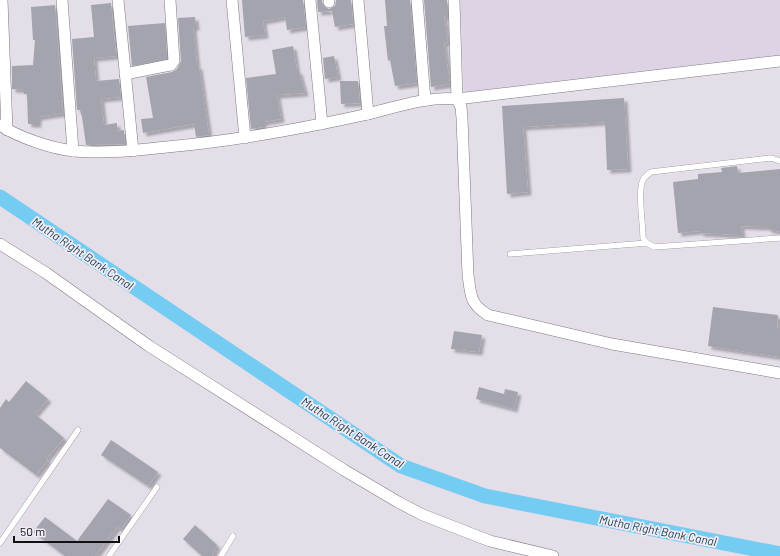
<svg xmlns="http://www.w3.org/2000/svg" width="780" height="556" font-family="Barlow,sans-serif">
  <style>
    .built { fill: #ded3e4 }
    .lines { fill: none; stroke-linecap: round; stroke-linejoin: round }
    .canal { stroke: #74ccf3; stroke-width: 15 }
    .building { fill: #a3a4ae; filter: url(#shadow) }
    .lane-casing { stroke: #7e7981; stroke-width: 6 }
    .street-casing { stroke: #7e7981; stroke-width: 12 }
    .lane { stroke: #fff; stroke-width: 5.5 }
    .street { stroke: #fff; stroke-width: 11 }
    .labels { text-anchor: middle; dominant-baseline: central; stroke-width: 3.5; stroke-linejoin: round; paint-order: stroke }
    .water-label { font-size: 12px; font-style: italic; fill: #1d4454; stroke: #f1ebf5 }
  </style>
  <defs>
    <filter id="shadow"><feDropShadow dx="3.5" dy="3.5" stdDeviation="1" flood-color="#0004"/></filter>
  </defs>
  <rect width="100%" height="100%" fill="#e4dee8"/>
  <path class="built" d="M 460,0 L 780,0 L 780,55 L 464,92 Z"/>
  <g class="lines">
    <path class="canal" d="M 0,197 L 401,466 L 485,496 L 780,554"/>
  </g>
  <g class="building">
    <path d="M 242,0 L 303,0 L 306,27 L 287,30 L 285,17 L 263,21 L 265,35 L 245,37 Z"/>
    <path d="M 317,0 L 322,0 L 323,6 L 329,9 L 335,6 L 336,0 L 351,0 L 353,24 L 335,27 L 332,11 L 318,12 Z"/>
    <path d="M 385,0 L 410,0 L 417,83 L 395,86 L 390,60 L 388,61 L 384,26 L 387,26 Z"/>
    <path d="M 424,0 L 447,0 L 447,16 L 444,16 L 448,42 L 444,43 L 450,84 L 431,87 Z"/>
    <path d="M 111,3 L 116,56 L 94,58 L 96,81 L 119,79 L 121,97 L 101,99 L 104,125 L 117,123 L 117,131 L 124,130 L 125,144 L 86,145 L 82,117 L 80,110 L 77,110 L 72,39 L 94,37 L 91,5 Z"/>
    <path d="M 55,5 L 63,113 L 38,117 L 38,124 L 28,124 L 27,94 L 24,94 L 24,90 L 12,89 L 12,66 L 33,65 L 35,40 L 33,40 L 31,7 Z"/>
    <path d="M 195,17 L 196,27 L 193,27 L 197,66 L 199,66 L 209,135 L 196,137 L 194,124 L 143,133 L 141,119 L 153,118 L 146,77 L 172,72 L 177,69 L 181,61 L 178,18 Z"/>
    <path d="M 165,23 L 167,59 L 132,66 L 128,26 Z"/>
    <path d="M 293,46 L 297,71 L 299,71 L 305,93 L 277,95 L 281,119 L 263,122 L 263,127 L 251,129 L 246,78 L 276,74 L 272,50 Z"/>
    <path d="M 334,56 L 338,77 L 325,79 L 323,58 Z"/>
    <path d="M 340,81 L 358,81 L 360,103 L 341,104 Z"/>
    <path d="M 624,98 L 628,169 L 607,170 L 605,122 L 523,127 L 528,192 L 507,194 L 502,106 Z"/>
    <path d="M 737,166 L 738,173 L 780,169 L 780,232 L 768,229 L 767,227 L 741,226 L 742,235 L 700,233 L 700,231 L 678,233 L 673,182 L 698,179 L 698,174 L 722,172 L 721,168 Z"/>
    <path d="M 713,307 L 778,315 L 777,328 L 780,328 L 780,357 L 708,346 Z"/>
    <path d="M 454,331 L 482,335 L 479,352 L 451,349 Z"/>
    <path d="M 26,381 L 48,399 L 35,414 L 64,438 L 46,459 L 48,460 L 36,475 L 0,448 L 0,408 L 6,399 L 9,402 Z"/>
    <path d="M 479,387 L 504,394 L 505,389 L 518,392 L 514,409 L 476,399 Z"/>
    <path d="M 111,440 L 158,472 L 148,486 L 101,455 Z"/>
    <path d="M 108,499 L 131,515 L 121,529 L 117,527 L 95,556 L 65,556 L 33,532 L 45,517 L 77,541 Z"/>
    <path d="M 195,525 L 217,545 L 212,556 L 202,556 L 183,539 Z"/>
  </g>
  <g class="lines">
    <defs>
      <g id="lane">
        <path d="M 780,161 L 771,158 L 651,172 C 647,175 644,177 642,182 C 638,196 643,223 643,238 L 647,243 L 654,247 L 780,238"/>
        <path d="M 510,254 L 647,243"/>
        <path d="M 0,543 L 78,430"/>
        <path d="M 109,556 L 157,487"/>
        <path d="M 221,556 L 233,536"/>
      </g>
      <g id="street">
        <path d="M 2,0 L 7,130"/>
        <path d="M 62,0 L 73,151"/>
        <path d="M 118,0 L 133,151"/>
        <path d="M 232,0 L 245,138"/>
        <path d="M 310,0 L 322,124"/>
        <path d="M 329,0 L 329,2"/>
        <path d="M 358,0 L 368,114"/>
        <path d="M 417,0 L 425,100"/>
        <path d="M 454,0 L 457,99 L 780,61"/>
        <path d="M 125,74 L 165,66 L 171,65 L 174,61 L 170,0"/>
        <path d="M 0,125 C 17,137 53,149 74,151 C 105,154 136,150 167,147 C 232,141 295,130 359,116 C 391,109 424,96 457,99 L 461,107 L 462,118 L 468,275 C 471,296 470,304 488,315 L 612,344 L 780,373"/>
        <path d="M 0,244 L 46,273 L 149,346 L 344,470 L 398,502 L 423,515 L 490,541 L 553,556"/>
      </g>
    </defs>
    <use href="#lane" class="lane-casing"/>
    <use href="#street" class="street-casing"/>
    <use href="#lane" class="lane"/>
    <use href="#street" class="street"/>
  </g>
  <g class="labels">
    <g class="water-label">
      <text transform="translate(83 253) rotate(34)">Mutha Right Bank Canal</text>
      <text transform="translate(353 432) rotate(33)">Mutha Right Bank Canal</text>
      <text transform="translate(658 530) rotate(11)">Mutha Right Bank Canal</text>
    </g>
  </g>
  <path d="M14 536v6h105v-6" fill="none" stroke="#121013" stroke-width="2"/>
  <text x="20" y="536" font-size="12" fill="#121013" stroke="#f1ebf5" stroke-width="3" paint-order="stroke">50 m</text>
</svg>
